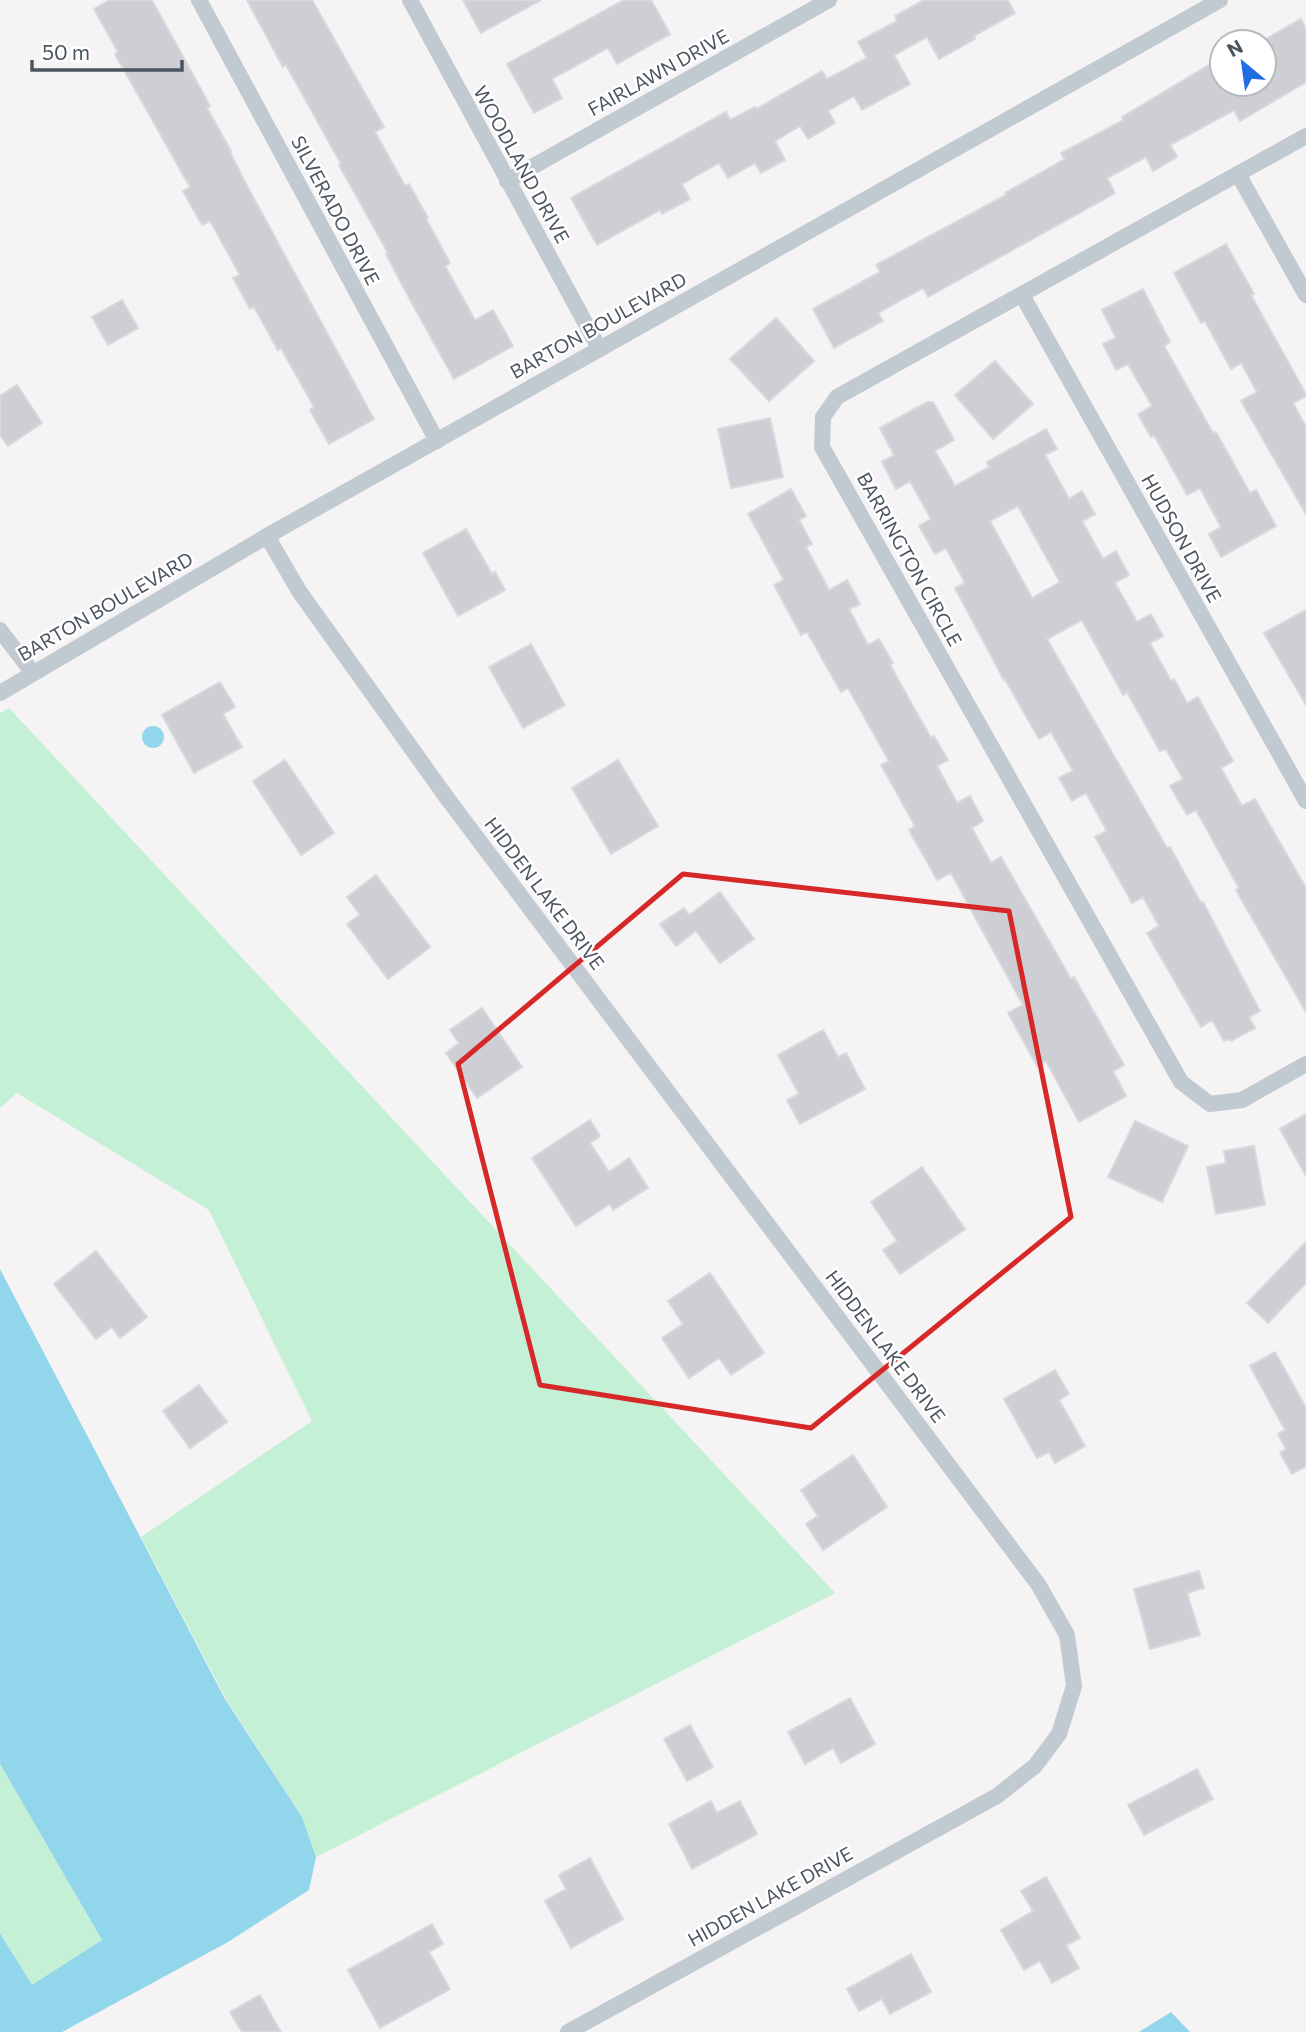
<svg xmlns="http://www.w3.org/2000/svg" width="1306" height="2032" font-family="Commissioner,sans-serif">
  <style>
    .green { fill: #c4f0d6 }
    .water { fill: #92d6eb }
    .building { fill: #cdcfd5; stroke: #d7d9de; stroke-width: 2; fill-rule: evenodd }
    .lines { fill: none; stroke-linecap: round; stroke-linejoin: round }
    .minor { stroke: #c1c9d1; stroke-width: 16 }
    .marked { fill: none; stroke: #d62828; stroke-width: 5; stroke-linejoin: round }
    .labels { text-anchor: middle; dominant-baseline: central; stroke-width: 5; stroke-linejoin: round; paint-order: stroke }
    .street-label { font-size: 19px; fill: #4b5560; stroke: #fff }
  </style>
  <rect width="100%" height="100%" fill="#f5f3f3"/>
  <g class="green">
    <path d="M 9,708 L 835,1593 L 316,1857 L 302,1817 L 226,1699 L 141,1537 L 312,1421 L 209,1210 L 17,1093 L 0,1108 L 0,713 Z"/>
    <path d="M 0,1764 L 102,1940 L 32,1986 L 0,1932 Z"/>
  </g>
  <g class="water">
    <circle cx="153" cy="737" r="11"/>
    <path d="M 0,1269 L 225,1699 L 302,1817 L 316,1857 L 309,1890 L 228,1942 L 62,2032 L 0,2032 L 0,1933 L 32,1985 L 102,1940 L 0,1764 Z"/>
    <path d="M 1171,2012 L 1190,2032 L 1139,2032 Z"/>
  </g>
  <g class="building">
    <path d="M 110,0 L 152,0 L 210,106 L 207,108 L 231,151 L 230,152 L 246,184 L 374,419 L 329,444 L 310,410 L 314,407 L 281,348 L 278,350 L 254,307 L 250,309 L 233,278 L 240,275 L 210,221 L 202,225 L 183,191 L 190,187 L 115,54 L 118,52 L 94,9 Z"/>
    <path d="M 247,0 L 312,0 L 384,127 L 375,132 L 405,186 L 409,184 L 428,218 L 426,219 L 450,263 L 445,266 L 475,320 L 493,310 L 513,346 L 454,379 L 409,298 L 386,254 L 388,253 L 339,165 L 341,164 L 286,65 L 283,67 Z"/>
    <path d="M 463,0 L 541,0 L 481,33 Z"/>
    <path d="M 624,0 L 651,0 L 670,34 L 617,64 L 608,48 L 552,79 L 562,98 L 534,113 L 507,64 Z"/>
    <path d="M 924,0 L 1008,0 L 1015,13 L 974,36 L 975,39 L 939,59 L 927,37 L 894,55 L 910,84 L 862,110 L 854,96 L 828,111 L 835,123 L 808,139 L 800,126 L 775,141 L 785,160 L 761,173 L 755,163 L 728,178 L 719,163 L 682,184 L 690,199 L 662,214 L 660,210 L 597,245 L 571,198 L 726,112 L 730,120 L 755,107 L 756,109 L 822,71 L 827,79 L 867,58 L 858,42 L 897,21 L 895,16 Z"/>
    <path d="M 1301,19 L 1306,29 L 1306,82 L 1240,121 L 1234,110 L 1170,145 L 1177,157 L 1153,171 L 1146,157 L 1107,178 L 1115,193 L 928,297 L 923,288 L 878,313 L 883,321 L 834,348 L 813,309 L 880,272 L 876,265 L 1006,195 L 1005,193 L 1065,159 L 1061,153 L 1124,120 L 1122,117 L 1209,65 L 1211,69 L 1222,63 L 1222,84 L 1264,84 L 1264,40 Z"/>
    <path d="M 1226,244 L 1254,294 L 1251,295 L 1306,394 L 1306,396 L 1293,403 L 1306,427 L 1306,514 L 1241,401 L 1257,392 L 1241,363 L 1231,369 L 1205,321 L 1201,323 L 1174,273 Z"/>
    <path d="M 1143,289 L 1170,342 L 1164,346 L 1213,433 L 1216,432 L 1250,493 L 1256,490 L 1276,526 L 1221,557 L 1209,534 L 1221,527 L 1200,488 L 1187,495 L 1154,435 L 1151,437 L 1138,414 L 1152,406 L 1128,364 L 1116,370 L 1103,344 L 1116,338 L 1102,310 Z"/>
    <path d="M 122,300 L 138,328 L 108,345 L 92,317 Z"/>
    <path d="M 776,318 L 814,361 L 769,401 L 730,359 Z"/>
    <path d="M 995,361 L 1033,404 L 993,439 L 955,395 Z"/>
    <path d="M 17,385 L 42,423 L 8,446 L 0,435 L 0,396 Z"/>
    <path d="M 927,402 L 933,402 L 954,440 L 935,451 L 955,486 L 989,467 L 987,462 L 1046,429 L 1057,449 L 1045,455 L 1069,499 L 1082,491 L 1095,514 L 1082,521 L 1103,559 L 1116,551 L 1129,575 L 1115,583 L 1137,622 L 1151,614 L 1163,636 L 1150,643 L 1171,681 L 1174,679 L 1187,703 L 1198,697 L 1233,761 L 1221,768 L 1242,806 L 1255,799 L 1306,888 L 1306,1012 L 1236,890 L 1239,888 L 1196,810 L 1187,815 L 1170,786 L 1183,779 L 1166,749 L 1160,751 L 1127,692 L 1123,695 L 1082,620 L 1047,639 L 1167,848 L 1170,847 L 1201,903 L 1203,902 L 1260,1011 L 1249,1017 L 1255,1028 L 1231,1041 L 1230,1039 L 1224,1041 L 1212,1020 L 1201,1027 L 1147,933 L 1159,926 L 1143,897 L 1132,903 L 1095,837 L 1107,831 L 1086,793 L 1072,801 L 1059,778 L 1073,771 L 1051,732 L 1039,739 L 1005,679 L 1004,680 L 955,588 L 965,583 L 946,548 L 935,554 L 919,526 L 931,519 L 910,481 L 896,489 L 882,462 L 894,455 L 880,428 ZM 1018,506 L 1060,582 L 1032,598 L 990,521 Z"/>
    <path d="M 770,418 L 783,477 L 731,488 L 718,429 Z"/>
    <path d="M 791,489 L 806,516 L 799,520 L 812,544 L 806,547 L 829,590 L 847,580 L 860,604 L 849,609 L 868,645 L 879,639 L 893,663 L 890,665 L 931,738 L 934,736 L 948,760 L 937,766 L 957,803 L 970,796 L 983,821 L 972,828 L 991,863 L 1001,857 L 1071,979 L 1074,977 L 1124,1065 L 1113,1071 L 1126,1096 L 1079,1122 L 1046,1061 L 1037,1066 L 1008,1013 L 1023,1005 L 951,873 L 937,880 L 909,830 L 915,826 L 881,765 L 889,761 L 848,688 L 841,692 L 807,632 L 801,635 L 774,585 L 784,580 L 748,514 Z"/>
    <path d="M 466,529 L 492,574 L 495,572 L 505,590 L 458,616 L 423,553 Z"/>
    <path d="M 1306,610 L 1306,705 L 1264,633 Z"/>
    <path d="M 531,644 L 565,705 L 523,728 L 489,667 Z"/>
    <path d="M 220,682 L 235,707 L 223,714 L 242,747 L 194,773 L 162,715 Z"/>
    <path d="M 285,760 L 334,833 L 301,855 L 253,781 Z"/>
    <path d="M 618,760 L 658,826 L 611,854 L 572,788 Z"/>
    <path d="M 376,875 L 430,947 L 388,979 L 347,924 L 360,915 L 347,897 Z"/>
    <path d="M 720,892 L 754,939 L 720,963 L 696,931 L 676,946 L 660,924 L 684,908 L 689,915 Z"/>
    <path d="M 482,1008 L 522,1067 L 477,1098 L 446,1053 L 459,1043 L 450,1030 Z"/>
    <path d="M 823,1030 L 838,1057 L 846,1053 L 865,1089 L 800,1124 L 787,1100 L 799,1094 L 778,1055 Z"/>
    <path d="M 1306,1114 L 1306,1176 L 1280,1129 Z"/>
    <path d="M 590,1120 L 600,1136 L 590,1143 L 609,1172 L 629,1158 L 648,1188 L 613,1210 L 610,1204 L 576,1226 L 532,1158 Z"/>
    <path d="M 1135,1121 L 1188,1146 L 1162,1202 L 1108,1177 Z"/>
    <path d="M 1254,1146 L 1265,1205 L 1216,1214 L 1207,1167 L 1226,1163 L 1224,1151 Z"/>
    <path d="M 922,1167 L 965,1229 L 900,1274 L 883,1250 L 897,1241 L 871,1202 Z"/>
    <path d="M 1306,1242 L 1306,1283 L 1268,1323 L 1247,1303 Z"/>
    <path d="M 96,1251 L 147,1317 L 120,1338 L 112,1327 L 96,1339 L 54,1284 Z"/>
    <path d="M 710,1273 L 764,1353 L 731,1375 L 719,1358 L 689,1378 L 662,1338 L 683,1324 L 668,1301 Z"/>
    <path d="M 1275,1352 L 1306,1408 L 1306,1466 L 1292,1474 L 1280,1453 L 1286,1449 L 1278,1434 L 1285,1430 L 1250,1366 Z"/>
    <path d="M 1055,1370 L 1069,1394 L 1059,1400 L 1085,1446 L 1055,1463 L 1049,1452 L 1037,1458 L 1004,1399 Z"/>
    <path d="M 199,1385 L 227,1422 L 190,1448 L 163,1411 Z"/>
    <path d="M 853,1455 L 887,1507 L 823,1550 L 806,1524 L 818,1516 L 801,1490 Z"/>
    <path d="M 1199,1571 L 1204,1588 L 1187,1593 L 1200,1635 L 1150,1649 L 1134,1589 Z"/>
    <path d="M 850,1698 L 875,1744 L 841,1763 L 833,1748 L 805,1764 L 788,1732 Z"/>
    <path d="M 690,1725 L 713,1767 L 687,1781 L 664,1739 Z"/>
    <path d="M 1197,1769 L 1213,1799 L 1144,1835 L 1128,1805 Z"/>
    <path d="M 711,1801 L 717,1813 L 740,1801 L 757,1834 L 692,1869 L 669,1824 Z"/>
    <path d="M 590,1858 L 623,1919 L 571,1948 L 545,1901 L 566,1889 L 559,1875 Z"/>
    <path d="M 1046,1877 L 1080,1938 L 1066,1945 L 1079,1968 L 1052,1983 L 1040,1961 L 1024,1970 L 1001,1930 L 1033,1911 L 1021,1891 Z"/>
    <path d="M 432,1924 L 443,1944 L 429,1952 L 450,1989 L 380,2028 L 348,1970 Z"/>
    <path d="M 911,1954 L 931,1992 L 890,2014 L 882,1999 L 859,2011 L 847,1989 Z"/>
    <path d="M 260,1995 L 281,2032 L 242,2032 L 230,2012 Z"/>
  </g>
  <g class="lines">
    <g class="minor">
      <path d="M 199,0 L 437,441"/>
      <path d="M 410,0 L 599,348"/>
      <path d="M 1306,136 L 837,397 L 823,417 L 822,447 L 1181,1082 L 1210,1104 L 1242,1100 L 1306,1064"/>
      <path d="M 1238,174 L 1306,295"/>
      <path d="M 507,181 L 829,0"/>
      <path d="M 1022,295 L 1306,801"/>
      <path d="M 267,536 L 299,591 L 447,798 L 1038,1584 L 1067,1635 L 1074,1686 L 1059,1734 L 1035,1766 L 997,1796 L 568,2032"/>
      <path d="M 0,630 L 33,673"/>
      <path d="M 0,693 L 267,536 L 1220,0"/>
    </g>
  </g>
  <path class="marked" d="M 683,874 L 1009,911 L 1071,1217 L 811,1428 L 540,1385 L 458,1064 Z"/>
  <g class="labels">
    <g class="street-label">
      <text transform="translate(658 72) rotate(-29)">FAIRLAWN DRIVE</text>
      <text transform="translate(522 164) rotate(61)">WOODLAND DRIVE</text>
      <text transform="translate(336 210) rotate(62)">SILVERADO DRIVE</text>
      <text transform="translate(598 325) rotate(-29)">BARTON BOULEVARD</text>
      <text transform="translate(1182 538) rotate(61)">HUDSON DRIVE</text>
      <text transform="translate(910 559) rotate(61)">BARRINGTON CIRCLE</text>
      <text transform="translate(105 606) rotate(-30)">BARTON BOULEVARD</text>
      <text transform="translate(545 893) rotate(53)">HIDDEN LAKE DRIVE</text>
      <text transform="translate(886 1346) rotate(53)">HIDDEN LAKE DRIVE</text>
      <text transform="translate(770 1896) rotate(-29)">HIDDEN LAKE DRIVE</text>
    </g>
  </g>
  <g transform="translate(1243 63) rotate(331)"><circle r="33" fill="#ffffff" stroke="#b7bbbf" stroke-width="2"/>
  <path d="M0-5L12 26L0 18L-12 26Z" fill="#1f6ee3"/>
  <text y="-10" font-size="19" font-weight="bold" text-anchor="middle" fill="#4b5560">N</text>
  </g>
  <path d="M32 60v10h150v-10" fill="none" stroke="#4b5560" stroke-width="3.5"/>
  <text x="42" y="60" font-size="21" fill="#4b5560" stroke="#ffffff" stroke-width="5" paint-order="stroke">50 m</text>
</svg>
